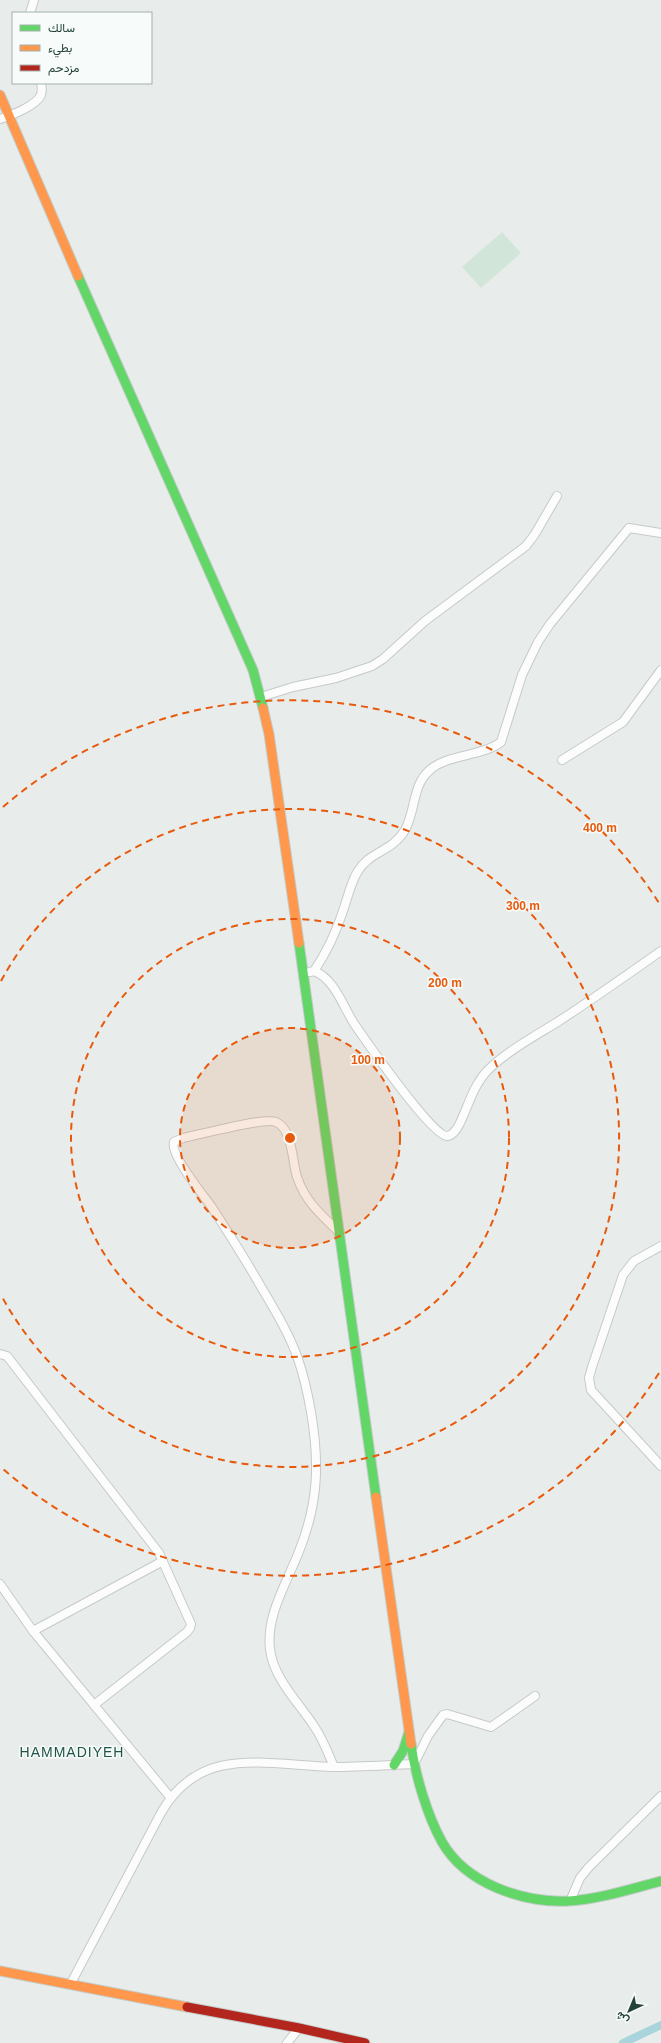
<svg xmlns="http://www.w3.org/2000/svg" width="661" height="2043" font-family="Helvetica,Vazirmatn,sans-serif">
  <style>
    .green { fill: #d1e6d8 }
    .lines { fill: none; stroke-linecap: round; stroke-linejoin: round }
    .canal { stroke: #a9d4db; stroke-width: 8 }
    .street-casing { stroke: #c5cac8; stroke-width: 10 }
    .fast-casing { stroke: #c3cbc8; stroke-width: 11 }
    .slow-casing { stroke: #c3cbc8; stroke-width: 11 }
    .jam-casing { stroke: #c3cbc8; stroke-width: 11 }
    .street { stroke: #fcfcfc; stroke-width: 8 }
    .fast { stroke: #63d668; stroke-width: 9 }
    .slow { stroke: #ff974d; stroke-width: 9 }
    .jam { stroke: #b3261e; stroke-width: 9 }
    .ring { fill: none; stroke: #e8590c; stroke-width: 2; stroke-dasharray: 7 5 }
    .labels { text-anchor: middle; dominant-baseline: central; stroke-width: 3; stroke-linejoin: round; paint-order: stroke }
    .quarter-label { font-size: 14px; letter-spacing: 1px; fill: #1f5548; stroke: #f7fbf9 }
    .centre { fill: #e8590c; stroke: #f7fbf9; stroke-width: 2 }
    .ring-label { font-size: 12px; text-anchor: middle; font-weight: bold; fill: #e8590c; stroke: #f7fbf9; stroke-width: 3; stroke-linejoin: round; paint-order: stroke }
  </style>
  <rect width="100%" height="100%" fill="#e8edeb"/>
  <path class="green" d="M 502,232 L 521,253 L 481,288 L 462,267 Z"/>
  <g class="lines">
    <path class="canal" d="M 623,2043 L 661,2025"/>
    <defs>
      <g id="street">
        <path d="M 30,13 L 34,0"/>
        <path d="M 0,119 C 10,116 36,106 41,95 C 42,91 42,87 41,83"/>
        <path d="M 261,697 L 293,687 L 336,678 L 372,666 L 383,659 L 425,621 L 526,546 L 535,534 L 557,496"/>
        <path d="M 562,760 L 623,722 L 661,670"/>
        <path d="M 314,971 C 327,952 337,930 344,908 C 348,896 351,882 358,871 C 370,851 392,852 405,830 C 416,810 412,784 431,769 C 447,755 483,756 501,742 L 522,675 L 538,642 L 550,624 L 629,528 L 661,533"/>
        <path d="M 310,972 L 314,971 C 335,979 343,1007 355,1025 C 366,1041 432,1136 447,1136 C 452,1136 457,1129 459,1125 C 468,1107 473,1086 487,1071 C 507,1051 535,1036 559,1021 C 593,999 627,975 661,951"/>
        <path d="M 661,1246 L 634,1261 L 623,1275 L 592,1367 L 589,1378 L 591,1390 L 661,1466"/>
        <path d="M 0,1354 L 7,1356 L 159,1553 L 191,1624 L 190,1628 L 187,1632 L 94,1705"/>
        <path d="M 0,1584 L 33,1631 L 170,1797"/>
        <path d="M 33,1631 L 163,1561"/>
        <path d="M 334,1767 C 328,1753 323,1739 314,1726 C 299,1703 273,1678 270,1649 C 266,1616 286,1584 298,1554 C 318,1505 320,1465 311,1412 C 308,1395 304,1376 298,1359 C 289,1333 274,1309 260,1285 C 245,1259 228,1232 211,1206 C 203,1195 169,1153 174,1142 L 183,1138 C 199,1135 264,1117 276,1122 C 293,1129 292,1162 297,1177 C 305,1201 321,1215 339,1232"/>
        <path d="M 570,1901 L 580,1878 L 589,1867 L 661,1796"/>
        <path d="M 70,1985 L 161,1813 C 200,1744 266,1765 333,1767 C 360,1767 387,1765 414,1764 L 428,1736 L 443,1715 L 447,1714 L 491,1727 L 535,1696"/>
        <path d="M 287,2043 L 299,2028"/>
      </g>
      <g id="fast">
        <path d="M 78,276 L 253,670 L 263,708"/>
        <path d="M 299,943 L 376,1497"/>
        <path d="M 411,1744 C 415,1774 427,1815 442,1842 C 466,1884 523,1903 569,1901 C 600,1899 631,1889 661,1881"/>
        <path d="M 394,1765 L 403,1751 L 409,1732"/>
      </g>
      <g id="slow">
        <path d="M 0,95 L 78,276"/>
        <path d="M 263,708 L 269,734 L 299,943"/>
        <path d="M 376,1497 L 411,1744"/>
        <path d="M 0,1971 L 187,2007"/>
      </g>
      <path id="jam" d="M 187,2007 L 299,2028 L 365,2043"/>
    </defs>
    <use href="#street" class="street-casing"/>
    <use href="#fast" class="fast-casing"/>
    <use href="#slow" class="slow-casing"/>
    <use href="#jam" class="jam-casing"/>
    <use href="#street" class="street"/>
    <use href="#fast" class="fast"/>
    <use href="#slow" class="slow"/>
    <use href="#jam" class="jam"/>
  </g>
  <circle cx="290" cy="1138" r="110" fill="#e8590c" fill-opacity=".12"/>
  <g class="ring">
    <circle cx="290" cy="1138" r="110"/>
    <circle cx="290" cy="1138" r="219"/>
    <path d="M1 981A329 329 0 1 1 1 1295"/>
    <path d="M659 1373A438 438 0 0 1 3 1469M3 807A438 438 0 0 1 659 903"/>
  </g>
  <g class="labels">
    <g class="quarter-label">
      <text x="72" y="1752">HAMMADIYEH</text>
    </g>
  </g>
  <circle cx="290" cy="1138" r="6" class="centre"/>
  <g class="ring-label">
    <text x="600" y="832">400 m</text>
    <text x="523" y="910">300 m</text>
    <text x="445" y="987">200 m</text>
    <text x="368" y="1064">100 m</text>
  </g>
  <rect x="12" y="12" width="140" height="72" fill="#f7fbf9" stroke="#a3b1ad"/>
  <rect x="20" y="25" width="20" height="6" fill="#63d668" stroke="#a3b1ad"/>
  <text x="48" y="32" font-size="12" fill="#24423a">سالك</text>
  <rect x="20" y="45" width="20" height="6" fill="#ff974d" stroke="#a3b1ad"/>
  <text x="48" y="52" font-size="12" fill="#24423a">بطيء</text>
  <rect x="20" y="65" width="20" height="6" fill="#b3261e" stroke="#a3b1ad"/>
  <text x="48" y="72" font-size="12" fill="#24423a">مزدحم</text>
  <g transform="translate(629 2011) rotate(224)" stroke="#f7fbf9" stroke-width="3" paint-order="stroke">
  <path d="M0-3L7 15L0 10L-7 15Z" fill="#24423a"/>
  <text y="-6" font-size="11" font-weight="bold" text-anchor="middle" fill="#24423a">ش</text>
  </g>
</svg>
